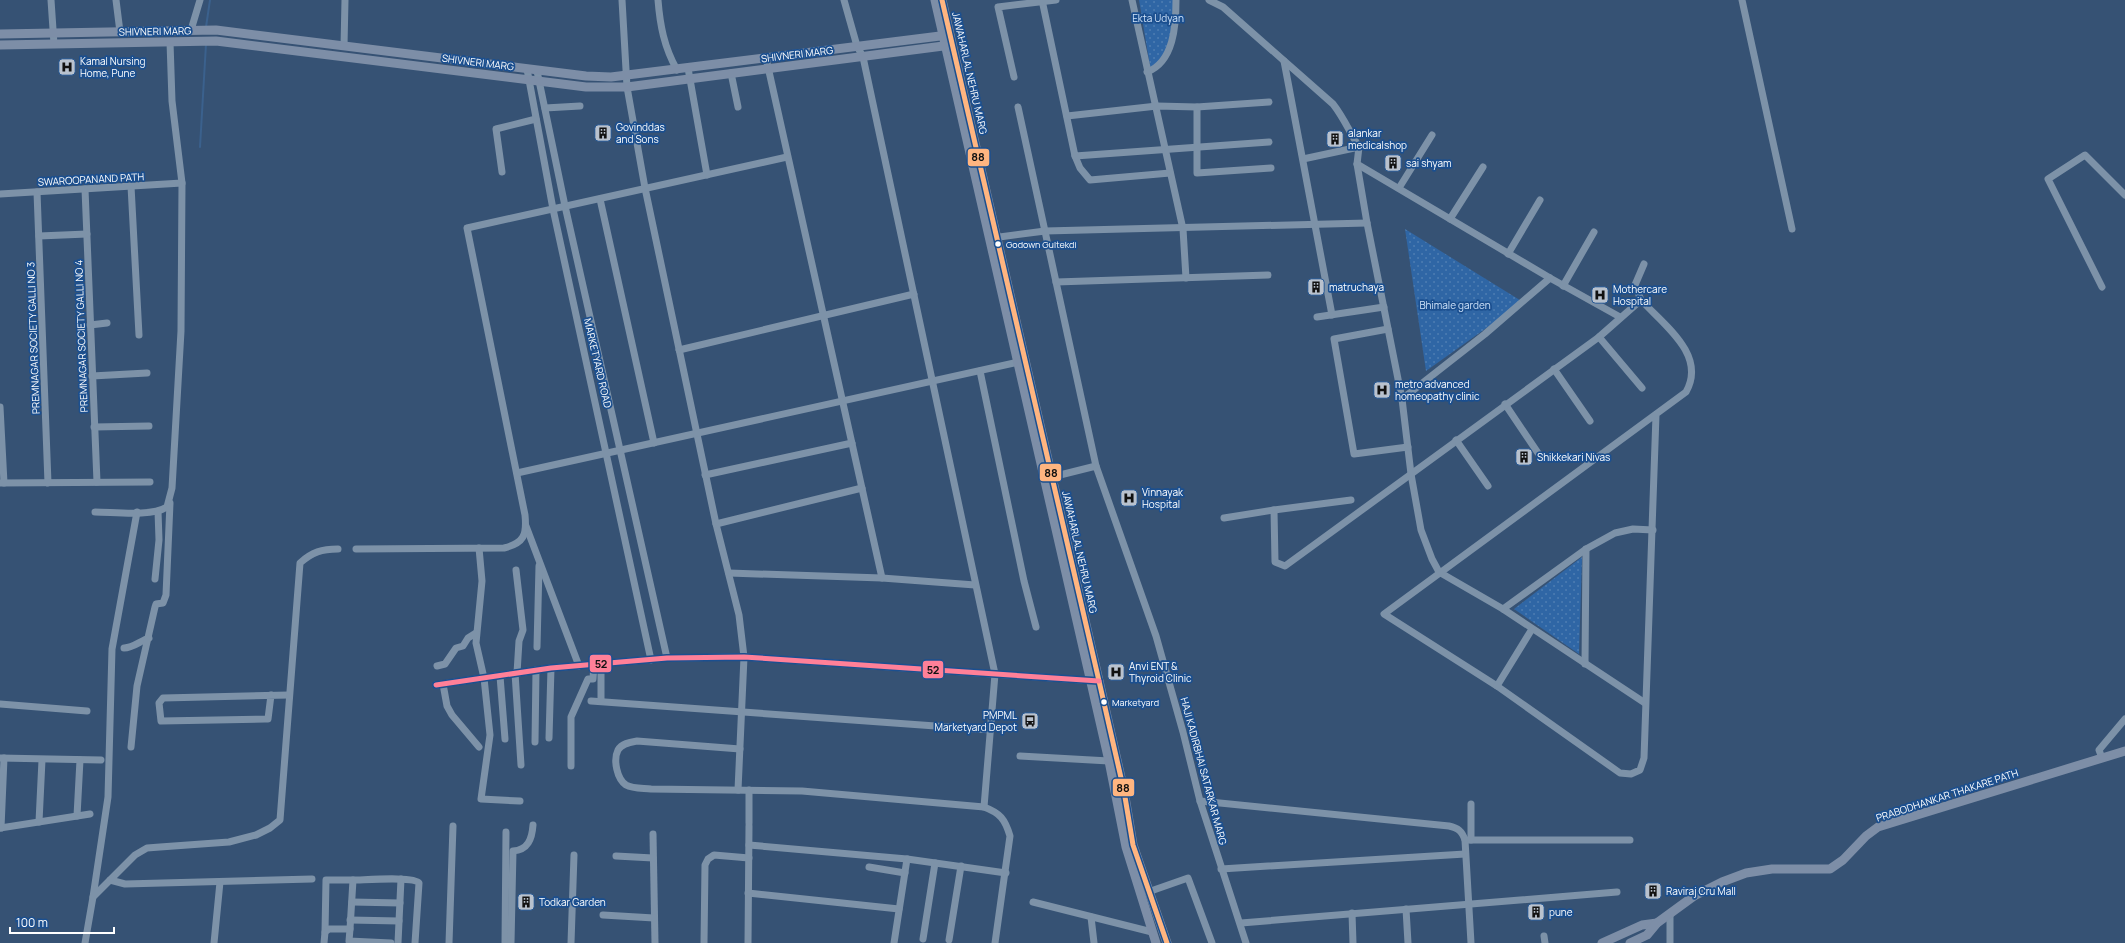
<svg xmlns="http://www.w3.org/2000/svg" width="2125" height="943" font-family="Manrope,sans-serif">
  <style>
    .green { fill: url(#green-dots) }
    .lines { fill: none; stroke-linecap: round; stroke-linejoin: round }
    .stream { stroke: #3b618d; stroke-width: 2 }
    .minor { stroke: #7d92a8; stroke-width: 7 }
    .major { stroke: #7d8ea7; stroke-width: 9 }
    .bus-1-casing { stroke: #1b4f8f; stroke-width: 8 }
    .bus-2-casing { stroke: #1b4f8f; stroke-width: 8 }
    .bus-1 { stroke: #ffb580; stroke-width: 5 }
    .bus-2 { stroke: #ff8098; stroke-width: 5 }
    .bus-dot { fill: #fff; stroke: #1b4f8f; stroke-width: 1.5 }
    .labels { text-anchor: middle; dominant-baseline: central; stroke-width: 3.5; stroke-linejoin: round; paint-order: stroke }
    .bus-label { font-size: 9px; fill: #fff; stroke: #1b4f8f; text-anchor: start }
    .park-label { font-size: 10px; fill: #cfe3fa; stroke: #1b4f8f }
    .street-label { font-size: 10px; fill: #fff; stroke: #1b4f8f }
    .poi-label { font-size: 10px; fill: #fff; stroke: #1b4f8f; text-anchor: start }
    .line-badge { stroke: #1b4f8f; stroke-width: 1.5 }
    .pale-badge-label { font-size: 11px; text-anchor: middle; font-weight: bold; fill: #111 }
  </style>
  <defs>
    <pattern id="green-dots" width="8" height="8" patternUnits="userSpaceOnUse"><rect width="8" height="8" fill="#2f66a5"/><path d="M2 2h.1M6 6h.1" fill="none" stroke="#4e7db2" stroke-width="1.8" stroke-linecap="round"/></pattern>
  </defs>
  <rect width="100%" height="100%" fill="#365274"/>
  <g class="green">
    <path d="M 1139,0 L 1176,0 L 1170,46 L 1151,72 Z"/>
    <path d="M 1405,229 L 1523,302 L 1426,371 Z"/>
    <path d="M 1582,557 L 1579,654 L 1514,609 Z"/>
  </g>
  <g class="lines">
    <g class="stream">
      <path d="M 206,27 L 210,0"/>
      <path d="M 200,147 L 206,44"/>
    </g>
    <g class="minor">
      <path d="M 51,0 L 54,44"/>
      <path d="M 116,0 L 120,32"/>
      <path d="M 622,0 L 627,87 L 645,188 L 716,524 L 739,615 L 744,657 L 738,790"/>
      <path d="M 658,0 C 660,25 664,47 677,70"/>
      <path d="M 844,0 L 857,46 L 863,57 L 995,674 L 984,807"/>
      <path d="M 1042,0 L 1075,156 L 1269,142"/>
      <path d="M 1132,0 L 1183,229 L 1186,278"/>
      <path d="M 1209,0 L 1223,7 L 1333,104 C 1344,118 1350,133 1359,147 L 1357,164 L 1367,223 L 1402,399 L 1411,474 L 1421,530 L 1432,559 L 1439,572 L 1503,609 L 1645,703"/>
      <path d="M 1742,0 L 1792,229"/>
      <path d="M 191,30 L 200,0"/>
      <path d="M 344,46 L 345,0"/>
      <path d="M 766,58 L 882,578"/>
      <path d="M 1284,61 L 1332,315"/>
      <path d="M 688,68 L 707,175"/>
      <path d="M 527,69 L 553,209 L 651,660"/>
      <path d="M 537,71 L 565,206 L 667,658"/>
      <path d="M 1147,72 C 1174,62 1176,25 1176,0"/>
      <path d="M 731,73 L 738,107"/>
      <path d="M 1014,77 L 998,7 L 1056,0"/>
      <path d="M 1018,107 L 1096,466"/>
      <path d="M 1197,107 L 1197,173 L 1271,168"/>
      <path d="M 545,108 L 580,106"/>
      <path d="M 1067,116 L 1157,106 L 1197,107 L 1269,102"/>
      <path d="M 1075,156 L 1080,168 L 1090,180 L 1170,173"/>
      <path d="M 1303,159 L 1359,147"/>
      <path d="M 1357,164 L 1550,278 L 1620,317"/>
      <path d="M 502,172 L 496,129 L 536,119"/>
      <path d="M 131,186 L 139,335"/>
      <path d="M 1399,188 L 1432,135"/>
      <path d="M 85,189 L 97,482"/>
      <path d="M 37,192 L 48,483"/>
      <path d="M 0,194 L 182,183"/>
      <path d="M 600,199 L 654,443"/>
      <path d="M 1450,219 L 1483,167"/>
      <path d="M 39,236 L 87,234"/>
      <path d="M 992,238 L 1045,231 L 1367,223"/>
      <path d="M 1508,254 L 1540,200"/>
      <path d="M 1056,282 L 1268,275"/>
      <path d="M 1563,286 L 1594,232"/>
      <path d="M 2102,287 L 2048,179 L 2085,155 L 2125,195"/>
      <path d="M 1641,300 C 1664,325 1707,355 1686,392 L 1384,614 L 1497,686 L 1620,773 L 1631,774 L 1640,770 L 1644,758 L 1656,415"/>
      <path d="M 1317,317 L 1384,307"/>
      <path d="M 90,325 L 107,323"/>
      <path d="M 1388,329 L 1334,339 L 1354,454 L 1408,447"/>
      <path d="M 1599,337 L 1642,388"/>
      <path d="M 679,350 L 914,294"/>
      <path d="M 1554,369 L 1590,421"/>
      <path d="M 980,371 L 1024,581 L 1036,627"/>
      <path d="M 92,376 L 147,373"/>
      <path d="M 1402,399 L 1485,334 L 1550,278"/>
      <path d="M 1505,404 L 1538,453"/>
      <path d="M 0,407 L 4,483"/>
      <path d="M 94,427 L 149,426"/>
      <path d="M 1456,440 L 1488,486"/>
      <path d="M 517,473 L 1023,361"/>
      <path d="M 705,475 L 852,443"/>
      <path d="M 1052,477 L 1096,466 L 1156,636 L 1183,732 L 1200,801 L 1246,943"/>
      <path d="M 0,483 L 150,482"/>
      <path d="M 1274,510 L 1351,500"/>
      <path d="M 95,512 C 114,512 151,517 167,507 L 172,488 L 181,331 L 182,183 L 172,101 L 170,42"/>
      <path d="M 1224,518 L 1274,510 L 1275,562 L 1285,566 L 1599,337 L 1641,300 L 1635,285 L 1644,264"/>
      <path d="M 716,524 L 862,488"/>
      <path d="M 526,526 L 579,666"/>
      <path d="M 479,548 L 482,581 L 476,643 L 484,678 L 490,735 L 481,799 L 520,801"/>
      <path d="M 356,549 L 504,548 C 524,543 527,535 525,515 L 467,228 L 787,157"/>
      <path d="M 516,570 L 523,630 L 519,641 L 517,673"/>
      <path d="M 729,573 L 882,578 L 975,585"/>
      <path d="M 155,579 L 159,540 L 158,511"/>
      <path d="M 1503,609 L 1586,549 L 1615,533 L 1633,529 L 1653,530"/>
      <path d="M 537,647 L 539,566"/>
      <path d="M 124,648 C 133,648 140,641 149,638"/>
      <path d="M 1585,664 L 1586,549"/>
      <path d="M 437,666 L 445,664 L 456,648 L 463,646 L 468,638 L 476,633"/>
      <path d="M 515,673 L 521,765"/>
      <path d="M 500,676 L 505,739"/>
      <path d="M 443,684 L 447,706 L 452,715 L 479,747"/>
      <path d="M 436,685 L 551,668 L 667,658 L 744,657 L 1096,681"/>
      <path d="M 1497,686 L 1532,629"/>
      <path d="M 271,695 L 268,719 L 265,719 L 161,721 L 159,703 L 163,698 L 289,695"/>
      <path d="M 591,701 L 991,730"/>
      <path d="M 601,701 L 601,664"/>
      <path d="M 0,704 L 87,711"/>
      <path d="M 549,738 L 551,668"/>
      <path d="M 535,742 L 536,670"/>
      <path d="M 131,747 L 137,686 L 155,607 L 156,604 L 163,603 L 166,595 L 170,503"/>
      <path d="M 740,749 L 637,741 C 631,742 622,743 618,750 C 613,760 617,779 626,785 C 633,789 644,788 651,789 L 802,791 L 984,807 C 1000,813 1005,819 1010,836 L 995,943"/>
      <path d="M 1020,756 L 1109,761"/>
      <path d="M 0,758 L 101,760"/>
      <path d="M 2102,758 L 2099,750 L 2125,719"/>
      <path d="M 571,766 L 571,717 L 588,679 L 593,679 L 594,664"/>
      <path d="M 749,790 L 749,823"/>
      <path d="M 1200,801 L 1449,826 C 1458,828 1462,831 1465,840 L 1630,840"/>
      <path d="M 77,816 L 80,760"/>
      <path d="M 39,822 L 42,760"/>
      <path d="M 0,828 L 90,814"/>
      <path d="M 1,828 L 4,758"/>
      <path d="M 653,834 L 655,943"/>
      <path d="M 1465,840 L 1471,943"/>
      <path d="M 1471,840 L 1471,804"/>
      <path d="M 749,845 L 907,859 L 1006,873"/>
      <path d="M 616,856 L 653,858"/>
      <path d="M 869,867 L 905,873"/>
      <path d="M 1221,869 L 1465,854"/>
      <path d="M 110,880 L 125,884 L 312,879"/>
      <path d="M 1148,892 L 1188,878 L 1212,943"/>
      <path d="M 748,893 L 899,909"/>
      <path d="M 93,897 L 108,797 L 112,649 L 137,512"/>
      <path d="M 352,902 L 400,903"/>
      <path d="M 1033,902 L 1152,932"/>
      <path d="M 1406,909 L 1408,943"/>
      <path d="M 1352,913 L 1353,943"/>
      <path d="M 603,915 L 654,918"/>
      <path d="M 1091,917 L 1094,943"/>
      <path d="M 350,920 L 399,921"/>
      <path d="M 1241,923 L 1617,892"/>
      <path d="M 350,929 L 349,941 L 391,943"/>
      <path d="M 325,932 L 326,880 L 353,880"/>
      <path d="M 1544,936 L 1545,943"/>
      <path d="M 923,939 L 935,863"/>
      <path d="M 949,940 L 961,866"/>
      <path d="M 85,943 L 93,897 L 135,855 L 147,848 L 160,847 L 229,842 L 256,835 L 270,828 L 280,820 L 300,563 C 312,552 322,549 338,549"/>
      <path d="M 214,943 L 220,882"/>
      <path d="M 324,943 L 325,932 L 329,929 L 350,929 L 353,880 C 364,880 414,876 419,883 L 415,943"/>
      <path d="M 398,943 L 401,879"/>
      <path d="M 449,943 L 453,826"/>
      <path d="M 505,943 L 506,832"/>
      <path d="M 511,943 L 513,851 C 528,850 532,839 533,825"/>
      <path d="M 571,943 L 574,855"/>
      <path d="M 704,943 L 705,865 L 708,859 L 714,855 L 749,858"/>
      <path d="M 748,943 L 749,826"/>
      <path d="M 894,943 L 907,859"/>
      <path d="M 1670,943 L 1670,914"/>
    </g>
    <g class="major">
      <path d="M 935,0 L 1109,761 L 1126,847 L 1156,943"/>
      <path d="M 942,0 L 1099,681 L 1124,791 L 1133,845 L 1167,943"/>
      <path d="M 0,34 L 216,30 L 586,76 L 611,77 L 948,35"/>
      <path d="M 0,45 L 216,41 L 586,87 L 627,87 L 951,45"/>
      <path d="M 1602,943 L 1642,925 L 1657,923"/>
      <path d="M 1630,943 L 1647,935 L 1657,923 L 1694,896 L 1722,882 L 1746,873 L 1772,869 L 1830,869 L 1843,860 L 1866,836 L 1878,827 L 2125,751"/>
    </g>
    <defs>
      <path id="bus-1" d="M 942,0 L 1099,681 L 1124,791 L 1133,845 L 1167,943"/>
      <path id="bus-2" d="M 436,685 L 551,668 L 667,658 L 744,657 L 1099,681"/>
    </defs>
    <use href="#bus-1" class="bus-1-casing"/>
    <use href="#bus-2" class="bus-2-casing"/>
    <use href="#bus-1" class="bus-1"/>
    <use href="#bus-2" class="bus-2"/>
  </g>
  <defs>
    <symbol id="hospital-square" viewBox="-11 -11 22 22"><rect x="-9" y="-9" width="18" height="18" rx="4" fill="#b9c2ce" stroke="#1b4f8f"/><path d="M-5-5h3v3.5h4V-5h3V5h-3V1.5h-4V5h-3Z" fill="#111"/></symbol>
    <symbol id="building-square" viewBox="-11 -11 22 22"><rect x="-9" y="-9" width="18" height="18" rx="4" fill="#b9c2ce" stroke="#1b4f8f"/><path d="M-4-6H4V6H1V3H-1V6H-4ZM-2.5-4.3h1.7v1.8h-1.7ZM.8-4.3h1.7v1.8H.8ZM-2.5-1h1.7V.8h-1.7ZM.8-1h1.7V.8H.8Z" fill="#111"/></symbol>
    <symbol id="bus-square" viewBox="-11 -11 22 22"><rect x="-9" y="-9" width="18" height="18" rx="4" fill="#b9c2ce" stroke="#1b4f8f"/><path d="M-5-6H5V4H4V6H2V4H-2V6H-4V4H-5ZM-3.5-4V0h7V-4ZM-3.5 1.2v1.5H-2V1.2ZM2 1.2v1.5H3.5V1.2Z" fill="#111"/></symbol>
  </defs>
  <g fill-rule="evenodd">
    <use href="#hospital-square" x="57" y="57" width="20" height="20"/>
    <use href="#building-square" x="593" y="123" width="20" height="20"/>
    <use href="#building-square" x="1325" y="129" width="20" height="20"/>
    <use href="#building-square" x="1383" y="153" width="20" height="20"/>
    <use href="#building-square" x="1306" y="277" width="20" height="20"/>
    <use href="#hospital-square" x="1590" y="285" width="20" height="20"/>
    <use href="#hospital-square" x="1372" y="380" width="20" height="20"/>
    <use href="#building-square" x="1514" y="447" width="20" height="20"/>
    <use href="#hospital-square" x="1119" y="488" width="20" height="20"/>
    <use href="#hospital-square" x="1106" y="662" width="20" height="20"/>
    <use href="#bus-square" x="1020" y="711" width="20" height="20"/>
    <use href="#building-square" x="1643" y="881" width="20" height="20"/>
    <use href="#building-square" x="516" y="892" width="20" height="20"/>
    <use href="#building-square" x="1526" y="902" width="20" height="20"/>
  </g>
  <g class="bus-dot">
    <circle cx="998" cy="244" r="3.5"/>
    <circle cx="1104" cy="702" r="3.5"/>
  </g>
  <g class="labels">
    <g class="bus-label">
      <text x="1006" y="244">Godown Gultekdi</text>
      <text x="1112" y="702">Marketyard</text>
    </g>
    <g class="park-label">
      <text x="1158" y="18">Ekta Udyan</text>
      <text x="1455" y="305">Bhimale garden</text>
    </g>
    <g class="street-label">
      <text transform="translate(155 31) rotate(-1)">SHIVNERI MARG</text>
      <text transform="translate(797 54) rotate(-7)">SHIVNERI MARG</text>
      <text transform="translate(478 62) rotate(7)">SHIVNERI MARG</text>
      <text transform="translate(970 73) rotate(77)">JAWAHARLAL NEHRU MARG</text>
      <text transform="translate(91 179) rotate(-3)">SWAROOPANAND PATH</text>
      <text transform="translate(81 336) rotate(-92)">PREMNAGAR SOCIETY GALLI NO 4</text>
      <text transform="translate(33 338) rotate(-92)">PREMNAGAR SOCIETY GALLI NO 3</text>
      <text transform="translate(598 363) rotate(77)">MARKETYARD ROAD</text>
      <text transform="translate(1080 552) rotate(77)">JAWAHARLAL NEHRU MARG</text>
      <text transform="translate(1204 771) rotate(75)">HAJI KADIRBHAI SATARKAR MARG</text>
      <text transform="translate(1947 795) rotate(-18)">PRABODHANKAR THAKARE PATH</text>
    </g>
    <g class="poi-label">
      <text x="80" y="61">Kamal Nursing<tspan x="80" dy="12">Home, Pune</tspan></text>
      <text x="616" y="127">Govinddas<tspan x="616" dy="12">and Sons</tspan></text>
      <text x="1348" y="133">alankar<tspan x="1348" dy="12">medicalshop</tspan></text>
      <text x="1406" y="163">sai shyam</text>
      <text x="1329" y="287">matruchaya</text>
      <text x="1613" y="289">Mothercare<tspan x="1613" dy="12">Hospital</tspan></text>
      <text x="1395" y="384">metro advanced<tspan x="1395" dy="12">homeopathy clinic</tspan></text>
      <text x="1537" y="457">Shikkekari Nivas</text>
      <text x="1142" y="492">Vinnayak<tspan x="1142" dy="12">Hospital</tspan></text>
      <text x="1129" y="666">Anvi ENT &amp;<tspan x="1129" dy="12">Thyroid Clinic</tspan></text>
      <text x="1017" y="715" text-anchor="end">PMPML<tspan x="1017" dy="12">Marketyard Depot</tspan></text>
      <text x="1666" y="891">Raviraj Cru Mall</text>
      <text x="539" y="902">Todkar Garden</text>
      <text x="1549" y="912">pune</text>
    </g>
  </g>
  <g class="line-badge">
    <rect x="967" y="148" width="23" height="19" rx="4" fill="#ffb580"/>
    <rect x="1039" y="463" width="23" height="19" rx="4" fill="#ffb580"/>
    <rect x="589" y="654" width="23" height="19" rx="4" fill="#ff8098"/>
    <rect x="922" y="660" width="22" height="19" rx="4" fill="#ff8098"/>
    <rect x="1112" y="778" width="23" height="19" rx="4" fill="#ffb580"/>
  </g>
  <g class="pale-badge-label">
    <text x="978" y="161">88</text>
    <text x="1051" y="477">88</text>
    <text x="601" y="668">52</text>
    <text x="933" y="674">52</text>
    <text x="1123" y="792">88</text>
  </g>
  <path d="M10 927v6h104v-6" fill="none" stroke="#ffffff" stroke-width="2"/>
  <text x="16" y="927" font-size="12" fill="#ffffff" stroke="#1b4f8f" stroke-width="3" paint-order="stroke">100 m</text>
</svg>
